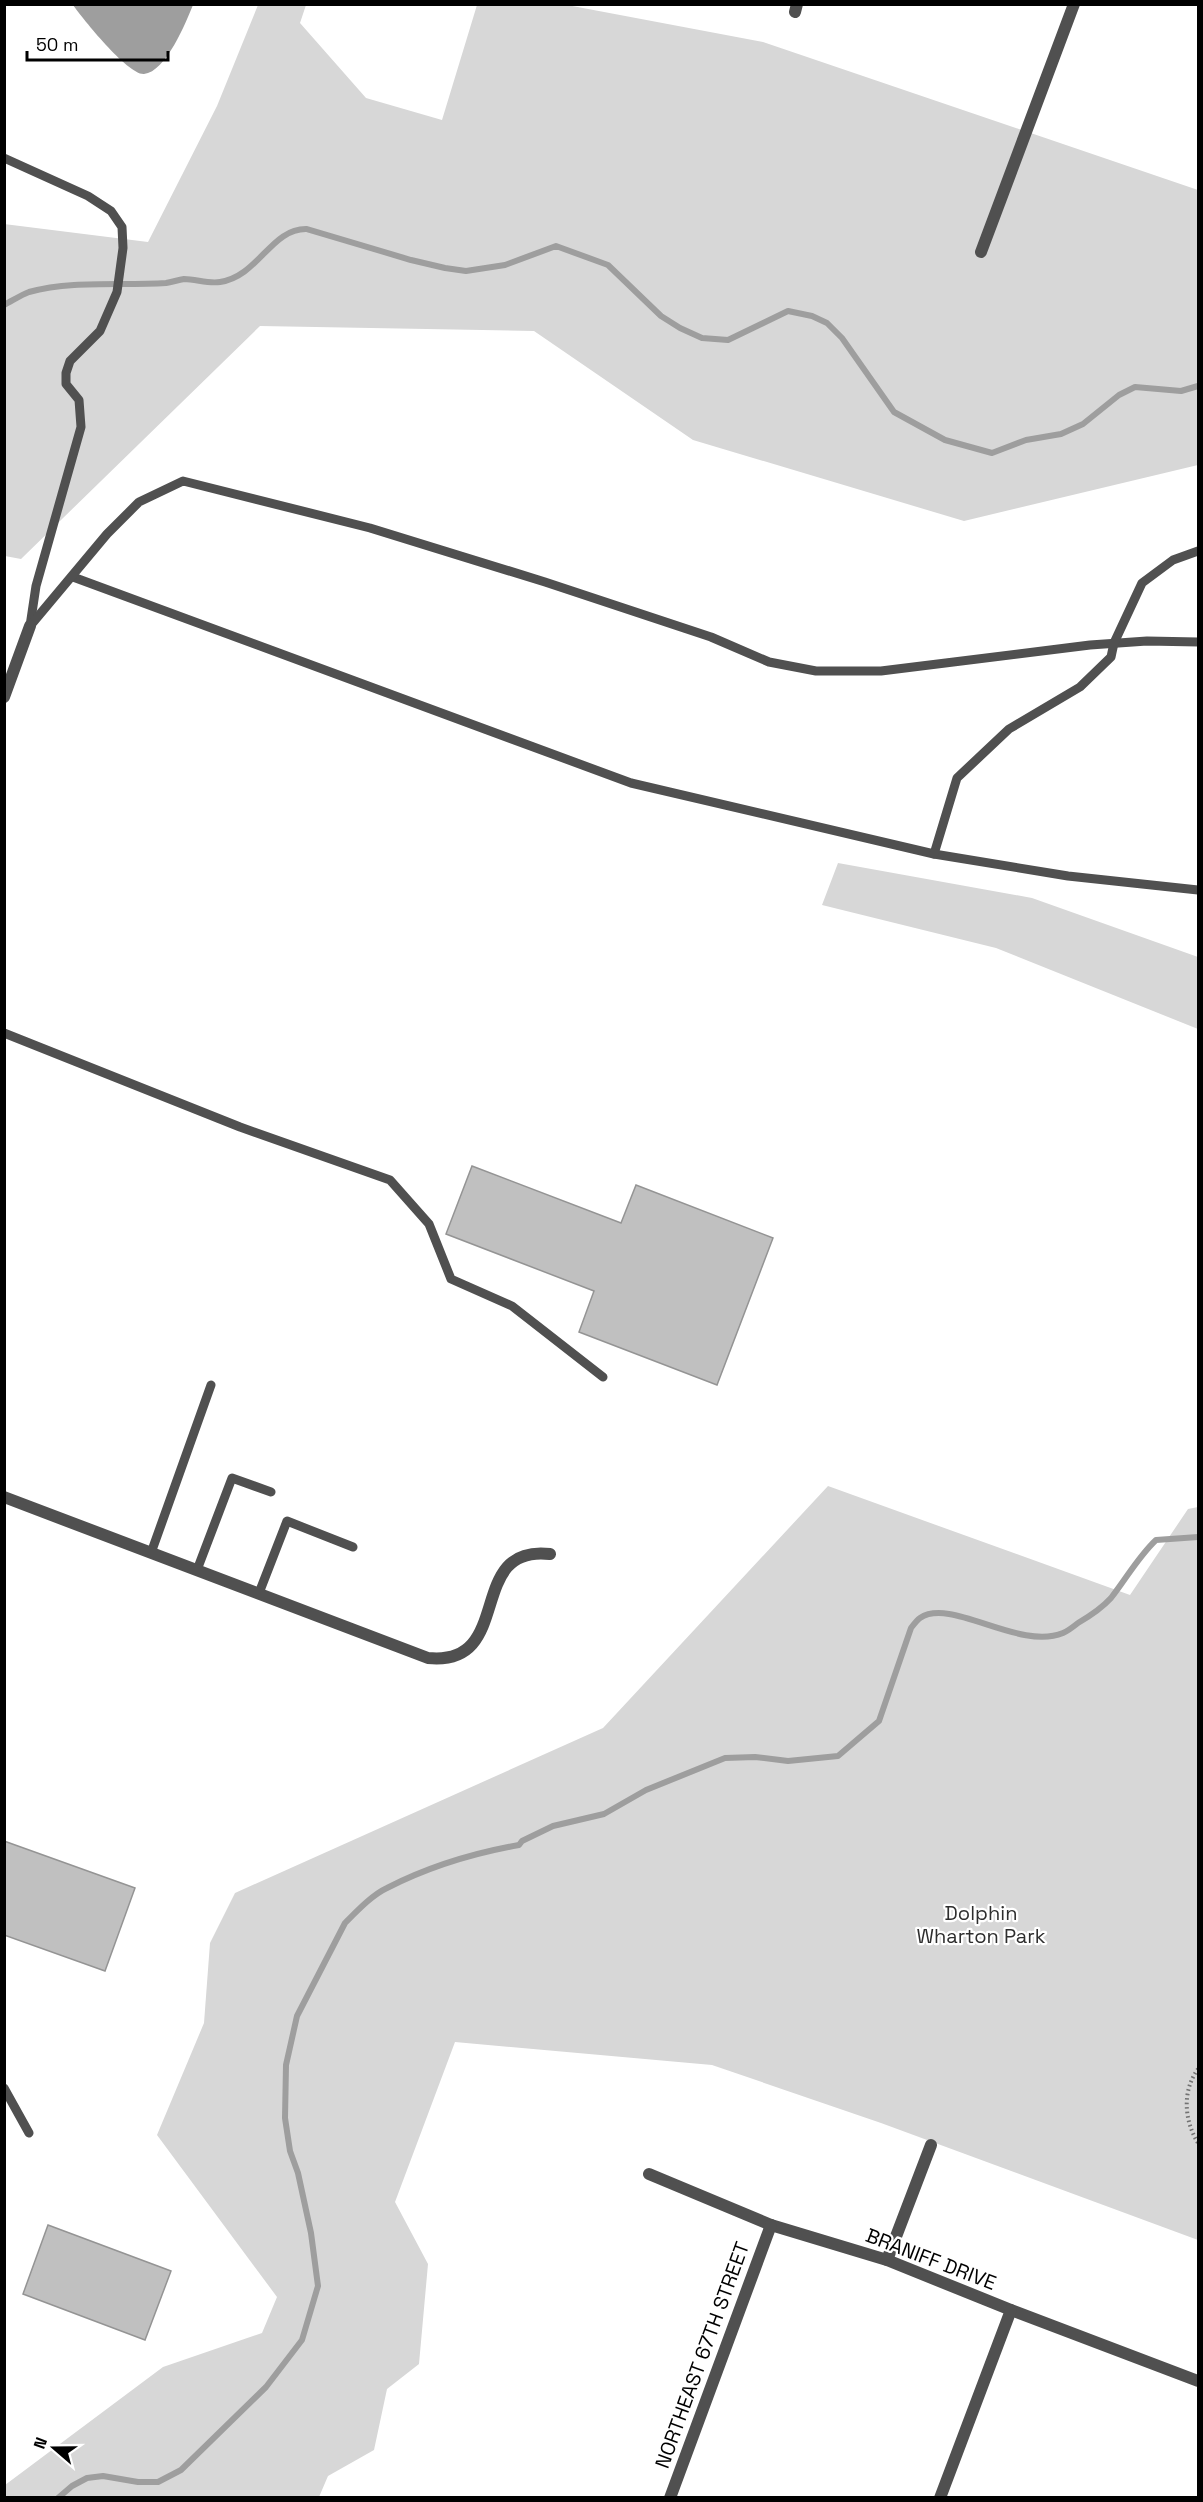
<svg xmlns="http://www.w3.org/2000/svg" width="1203" height="2502" font-family="'Space Grotesk',sans-serif">
  <style>
    .green { fill: #d7d7d7 }
    .water { fill: #9e9e9e }
    .lines { fill: none; stroke-linecap: round; stroke-linejoin: round }
    .stream { stroke: #9e9e9e; stroke-width: 6 }
    .building { fill: #c0c0c0; stroke: #949494; stroke-width: 1.5 }
    .path { stroke: #727272; stroke-width: 4; stroke-dasharray: 1.5 3; stroke-linecap: butt }
    .lane { stroke: #505050; stroke-width: 9 }
    .street { stroke: #505050; stroke-width: 12 }
    .labels { text-anchor: middle; dominant-baseline: central; stroke-width: 4.5; stroke-linejoin: round; paint-order: stroke }
    .park-label { font-size: 20px; fill: #2e2e2e; stroke: #fff }
    .street-label { font-size: 20px; fill: #000; stroke: #fff }
  </style>
  <rect width="100%" height="100%" fill="#fff"/>
  <g class="green">
    <path d="M 258,5 L 306,5 L 300,23 L 366,98 L 442,120 L 477,5 L 567,5 L 763,42 L 1198,190 L 1198,465 L 964,521 L 693,440 L 534,331 L 260,326 L 21,559 L 5,556 L 4,224 L 148,242 L 217,106 Z"/>
    <path d="M 838,863 L 1032,898 L 1198,957 L 1198,1029 L 996,948 L 822,905 Z"/>
    <path d="M 828,1486 L 1130,1595 L 1188,1509 L 1198,1507 L 1198,2240 L 881,2123 L 712,2065 L 455,2042 L 395,2202 L 428,2264 L 419,2364 L 387,2389 L 374,2450 L 328,2476 L 319,2497 L 5,2498 L 5,2485 L 163,2367 L 262,2333 L 277,2297 L 157,2135 L 204,2023 L 210,1943 L 235,1893 L 603,1728 Z"/>
  </g>
  <path class="water" d="M 73,5 L 193,5 C 186,22 166,72 144,74 C 128,75 83,19 73,5 Z"/>
  <g class="lines">
    <g class="stream">
      <path d="M 4,305 C 12,301 21,295 29,292 C 73,280 121,286 166,283 C 172,282 178,280 184,279 C 196,279 208,284 220,282 C 259,276 271,228 307,229 L 411,260 L 445,268 L 466,271 L 505,265 L 556,246 L 608,265 L 661,316 L 680,328 L 702,338 L 728,340 L 788,311 L 812,316 L 827,323 L 842,338 L 894,412 L 945,440 L 992,453 L 1026,440 L 1061,434 L 1083,424 L 1119,395 L 1135,387 L 1181,391 L 1198,386"/>
      <path d="M 58,2498 L 72,2486 L 87,2478 L 103,2476 L 138,2482 L 158,2482 L 181,2470 L 266,2387 L 302,2340 L 318,2286 L 311,2233 L 298,2173 L 290,2151 L 285,2118 L 286,2065 L 297,2016 L 345,1923 C 357,1911 372,1895 387,1888 C 428,1867 474,1853 519,1845 L 522,1841 L 553,1826 L 604,1814 L 646,1790 L 725,1758 L 755,1757 L 788,1761 L 838,1756 L 879,1721 L 911,1628 C 914,1624 917,1620 920,1618 C 951,1597 1019,1651 1063,1633 C 1068,1631 1073,1627 1078,1623 C 1090,1616 1101,1609 1111,1598 C 1126,1579 1138,1557 1156,1540 L 1198,1537"/>
    </g>
  </g>
  <g class="building">
    <path d="M 472,1166 L 621,1223 L 636,1185 L 773,1238 L 717,1385 L 579,1332 L 594,1291 L 446,1234 Z"/>
    <path d="M 4,1841 L 135,1888 L 105,1971 L 4,1935 Z"/>
    <path d="M 48,2225 L 171,2271 L 145,2340 L 23,2294 Z"/>
  </g>
  <g class="lines">
    <path class="path" d="M 1198,2069 C 1182,2091 1184,2120 1198,2143"/>
    <g class="lane">
      <path d="M 4,158 L 88,196 L 111,211 L 122,227 L 123,248 L 117,292 L 100,331 L 70,361 L 66,373 L 66,384 L 79,400 L 81,427 L 36,586 L 30,626"/>
      <path d="M 73,577 L 631,783 L 934,854 L 1068,876 L 1198,890"/>
      <path d="M 30,626 L 107,534 L 139,502 L 183,481 L 370,528 L 545,582 L 711,637 L 769,662 L 816,671 L 881,671 L 1090,645 L 1147,641 L 1198,642"/>
      <path d="M 934,854 L 957,778 L 1009,729 L 1080,687 L 1111,657 L 1114,643 L 1142,583 L 1173,560 L 1198,551"/>
      <path d="M 4,1033 L 240,1127 L 390,1180 L 429,1224 L 451,1279 L 512,1306 L 603,1377"/>
      <path d="M 151,1553 L 211,1385"/>
      <path d="M 197,1570 L 232,1478 L 271,1492"/>
      <path d="M 259,1593 L 287,1521 L 353,1547"/>
      <path d="M 4,2088 L 29,2133"/>
    </g>
    <g class="street">
      <path d="M 795,12 L 797,4"/>
      <path d="M 981,252 L 1074,4"/>
      <path d="M 4,697 L 30,626"/>
      <path d="M 4,1497 L 428,1658 C 516,1667 464,1544 550,1554"/>
      <path d="M 649,2174 L 771,2225 L 887,2260 L 1011,2310 L 1198,2381"/>
      <path d="M 887,2260 L 931,2145"/>
      <path d="M 670,2498 L 771,2225"/>
      <path d="M 940,2498 L 1011,2310"/>
    </g>
  </g>
  <g class="labels">
    <g class="park-label">
      <text x="981" y="1913">Dolphin<tspan x="981" dy="23">Wharton Park</tspan></text>
    </g>
    <g class="street-label">
      <text transform="translate(931 2259) rotate(21)">BRANIFF DRIVE</text>
      <text transform="translate(702 2355) rotate(-70)">NORTHEAST 67TH STREET</text>
    </g>
  </g>
  <rect width="1203" height="2502" fill="none" stroke="#000000" stroke-width="12"/>
  <g transform="translate(54 2448) rotate(290)" stroke="#ffffff" stroke-width="4.5" paint-order="stroke">
  <path d="M0-4.5L10 22L0 15L-10 22Z" fill="#000000"/>
  <text y="-9" font-size="16" font-weight="bold" text-anchor="middle" fill="#000000">N</text>
  </g>
  <path d="M27 51v9h141v-9" fill="none" stroke="#000000" stroke-width="3"/>
  <text x="36" y="51" font-size="18" fill="#000000" stroke="#ffffff" stroke-width="4.5" paint-order="stroke">50 m</text>
</svg>
